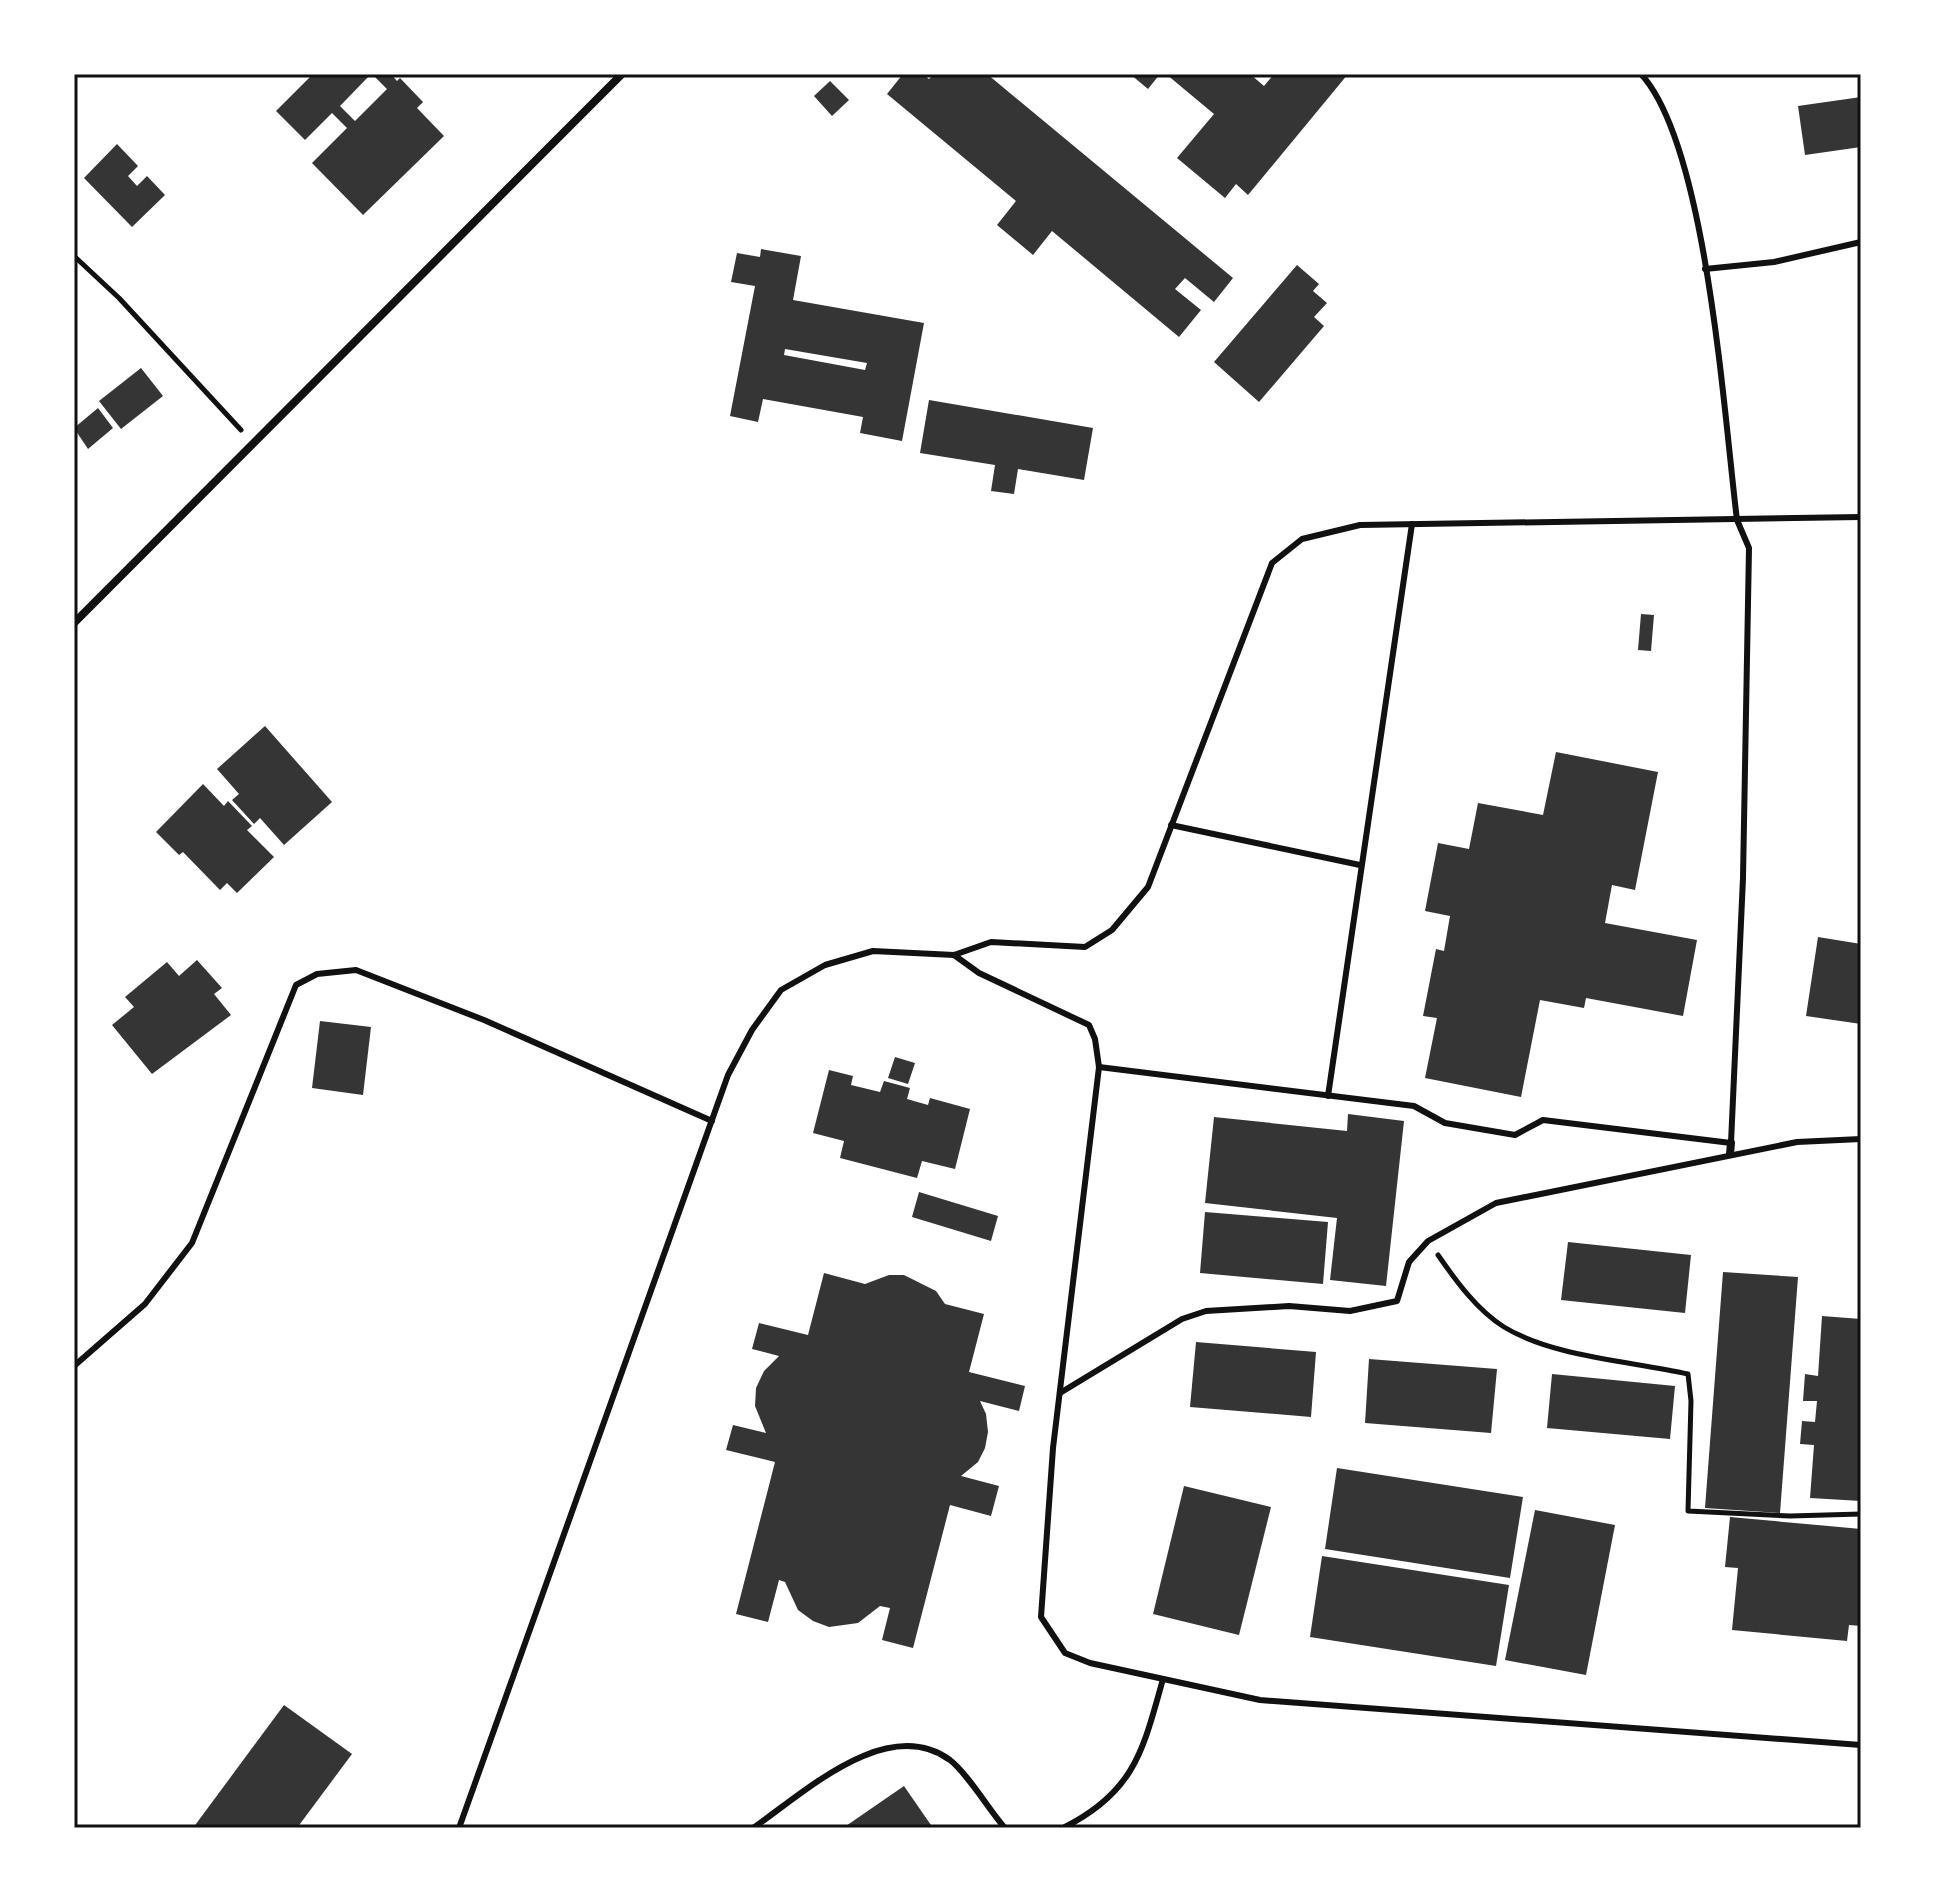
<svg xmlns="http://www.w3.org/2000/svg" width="1935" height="1902" font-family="'Open Sans',sans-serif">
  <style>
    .building { fill: #353535; fill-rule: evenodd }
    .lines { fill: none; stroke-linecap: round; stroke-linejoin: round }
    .path { stroke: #111; stroke-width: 5 }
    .service { stroke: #111; stroke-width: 6 }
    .minor { stroke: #111; stroke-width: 8 }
    .neatline { fill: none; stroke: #111; stroke-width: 3 }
  </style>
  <rect width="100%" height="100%" fill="#fff"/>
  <g class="building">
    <path d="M 313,74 L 371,74 L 340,106 L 355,121 L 387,89 L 372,74 L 391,74 L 397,81 L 400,78 L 423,102 L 417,108 L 444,136 L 363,215 L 312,163 L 347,128 L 332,113 L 305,140 L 276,111 Z"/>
    <path d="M 903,74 L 923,74 L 929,79 L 934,74 L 987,74 L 1233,278 L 1214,302 L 1185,278 L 1175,289 L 1201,310 L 1179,337 L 1052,231 L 1033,255 L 997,225 L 1016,201 L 887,94 Z"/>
    <path d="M 1130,74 L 1160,74 L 1148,89 Z"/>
    <path d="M 1166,74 L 1250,74 L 1264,86 L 1274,74 L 1348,74 L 1248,195 L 1236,184 L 1225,198 L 1177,158 L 1214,114 Z"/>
    <path d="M 830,81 L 849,100 L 832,116 L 814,96 Z"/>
    <path d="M 1861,97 L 1861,147 L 1805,155 L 1798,106 Z"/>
    <path d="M 117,144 L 138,166 L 128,176 L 137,186 L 147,176 L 165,195 L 132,227 L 84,178 Z"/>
    <path d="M 761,249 L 801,256 L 793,300 L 924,323 L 902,441 L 860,433 L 863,417 L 763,399 L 758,422 L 730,416 L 755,286 L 731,282 L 737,253 L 760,257 ZM 785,349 L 867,363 L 865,370 L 784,355 Z"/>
    <path d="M 1297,265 L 1319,284 L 1313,291 L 1327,303 L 1314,317 L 1324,326 L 1259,402 L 1214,362 Z"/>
    <path d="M 141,368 L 163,396 L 121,429 L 99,401 Z"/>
    <path d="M 929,400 L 1093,428 L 1084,480 L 1018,469 L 1014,494 L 991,491 L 995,465 L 920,453 Z"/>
    <path d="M 98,408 L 113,428 L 88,449 L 74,428 Z"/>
    <path d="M 1641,614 L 1654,615 L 1651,651 L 1638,650 Z"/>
    <path d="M 265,726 L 332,802 L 284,845 L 260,818 L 254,824 L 232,800 L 239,794 L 217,769 Z"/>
    <path d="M 1556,752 L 1658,772 L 1635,890 L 1612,885 L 1605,923 L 1697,940 L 1683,1016 L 1586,998 L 1584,1008 L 1540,1000 L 1521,1097 L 1425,1078 L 1437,1018 L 1423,1016 L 1436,949 L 1444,951 L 1450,916 L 1425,911 L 1438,843 L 1469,849 L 1478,803 L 1543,815 Z"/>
    <path d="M 203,784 L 224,806 L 228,801 L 252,826 L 247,830 L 274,857 L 237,893 L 227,883 L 220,890 L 183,852 L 179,855 L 156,832 Z"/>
    <path d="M 1818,937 L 1861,944 L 1861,1024 L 1806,1016 Z"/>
    <path d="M 197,960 L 222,988 L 214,994 L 231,1015 L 152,1074 L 112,1025 L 134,1007 L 125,997 L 167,962 L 179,976 Z"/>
    <path d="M 320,1021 L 371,1027 L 363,1095 L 312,1088 Z"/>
    <path d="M 895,1057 L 915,1063 L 908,1084 L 888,1078 Z"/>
    <path d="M 829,1070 L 853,1076 L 851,1085 L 880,1092 L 884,1081 L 910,1088 L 907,1099 L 928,1105 L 930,1098 L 970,1109 L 955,1169 L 922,1161 L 917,1178 L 840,1158 L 844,1141 L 813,1133 Z"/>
    <path d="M 1348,1114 L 1404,1121 L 1386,1286 L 1330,1280 L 1337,1218 L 1205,1203 L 1214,1117 L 1347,1131 Z"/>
    <path d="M 919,1192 L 998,1216 L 991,1241 L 912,1217 Z"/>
    <path d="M 1205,1212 L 1328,1222 L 1323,1284 L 1200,1273 Z"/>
    <path d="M 1568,1242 L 1691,1255 L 1685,1313 L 1561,1300 Z"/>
    <path d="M 1723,1272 L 1798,1277 L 1780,1513 L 1705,1508 Z"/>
    <path d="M 824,1273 L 865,1284 L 889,1275 L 904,1275 L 936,1291 L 945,1304 L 984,1314 L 969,1372 L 1025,1386 L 1019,1411 L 980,1401 L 986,1414 L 988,1432 L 985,1448 L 978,1462 L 961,1476 L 999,1486 L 991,1516 L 950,1505 L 913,1648 L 882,1640 L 890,1608 L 880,1606 L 858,1623 L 829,1627 L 813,1621 L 798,1610 L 785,1582 L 779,1580 L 768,1622 L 736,1614 L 775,1462 L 726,1450 L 733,1425 L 766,1433 L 755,1406 L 756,1388 L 764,1371 L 779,1356 L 752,1349 L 759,1323 L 808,1335 Z"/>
    <path d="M 1822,1316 L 1861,1319 L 1861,1501 L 1810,1498 L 1814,1445 L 1800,1444 L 1802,1421 L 1815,1422 L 1817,1401 L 1803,1401 L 1805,1374 L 1818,1376 Z"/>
    <path d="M 1196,1342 L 1316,1352 L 1311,1417 L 1190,1407 Z"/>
    <path d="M 1369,1359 L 1497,1369 L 1491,1433 L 1365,1423 Z"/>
    <path d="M 1552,1374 L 1675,1386 L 1670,1439 L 1547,1428 Z"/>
    <path d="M 1337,1468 L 1523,1497 L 1510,1578 L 1325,1549 Z"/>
    <path d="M 1184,1486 L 1271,1507 L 1239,1635 L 1153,1614 Z"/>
    <path d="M 1535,1510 L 1615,1525 L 1586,1675 L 1505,1660 Z"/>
    <path d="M 1730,1517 L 1861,1529 L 1861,1626 L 1849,1625 L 1847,1641 L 1732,1630 L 1738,1568 L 1725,1567 Z"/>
    <path d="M 1322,1556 L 1509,1585 L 1496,1666 L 1310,1637 Z"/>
    <path d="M 284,1705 L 352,1754 L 297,1828 L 193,1828 Z"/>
    <path d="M 904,1786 L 933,1828 L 843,1828 Z"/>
  </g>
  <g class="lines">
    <g class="path">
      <path d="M 74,256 L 119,298 L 241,430"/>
      <path d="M 1438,1255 C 1456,1281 1477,1310 1504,1327 C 1553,1357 1631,1361 1688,1374 L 1691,1401 L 1688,1511 L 1790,1516 L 1861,1514"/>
    </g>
    <g class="service">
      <path d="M 1705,269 L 1774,262 L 1861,242"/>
      <path d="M 1171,825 L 1360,865"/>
      <path d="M 954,955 L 979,973 L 1089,1025 L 1095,1039 L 1099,1067 L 1053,1448 L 1041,1617 L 1065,1653 L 1090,1663 L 1260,1700 L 1861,1745"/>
      <path d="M 1099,1067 L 1414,1106 L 1445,1123 L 1515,1135 L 1543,1120 L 1731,1143 L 1743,878 L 1749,548 L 1737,520 C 1724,416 1707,146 1641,74"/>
      <path d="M 1328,1096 L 1412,524"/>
      <path d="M 74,1366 L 145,1304 L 192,1243 L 296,985 L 317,974 L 356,970 L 484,1020 L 712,1121"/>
      <path d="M 1060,1393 L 1182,1319 L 1206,1311 L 1289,1306 L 1350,1311 L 1397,1301 L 1409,1262 L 1428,1241 L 1496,1203 L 1797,1142 L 1861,1139"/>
      <path d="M 459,1828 L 728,1075 L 752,1030 L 781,990 L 825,965 L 873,951 L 954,955 L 991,942 L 1085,947 L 1112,930 L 1148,887 L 1272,563 L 1302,539 L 1360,525 L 1861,517"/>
      <path d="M 753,1828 C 804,1793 887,1714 950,1760 C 968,1774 989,1810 1005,1828"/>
      <path d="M 1063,1828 C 1135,1792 1143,1750 1163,1679"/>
    </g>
    <g class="minor">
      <path d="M 74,623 L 622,74"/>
      <path d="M 1730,1154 L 1731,1143"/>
    </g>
  </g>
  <rect width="1935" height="1902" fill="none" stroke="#ffffff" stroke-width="152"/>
  <rect x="76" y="76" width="1783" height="1750" class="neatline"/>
</svg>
